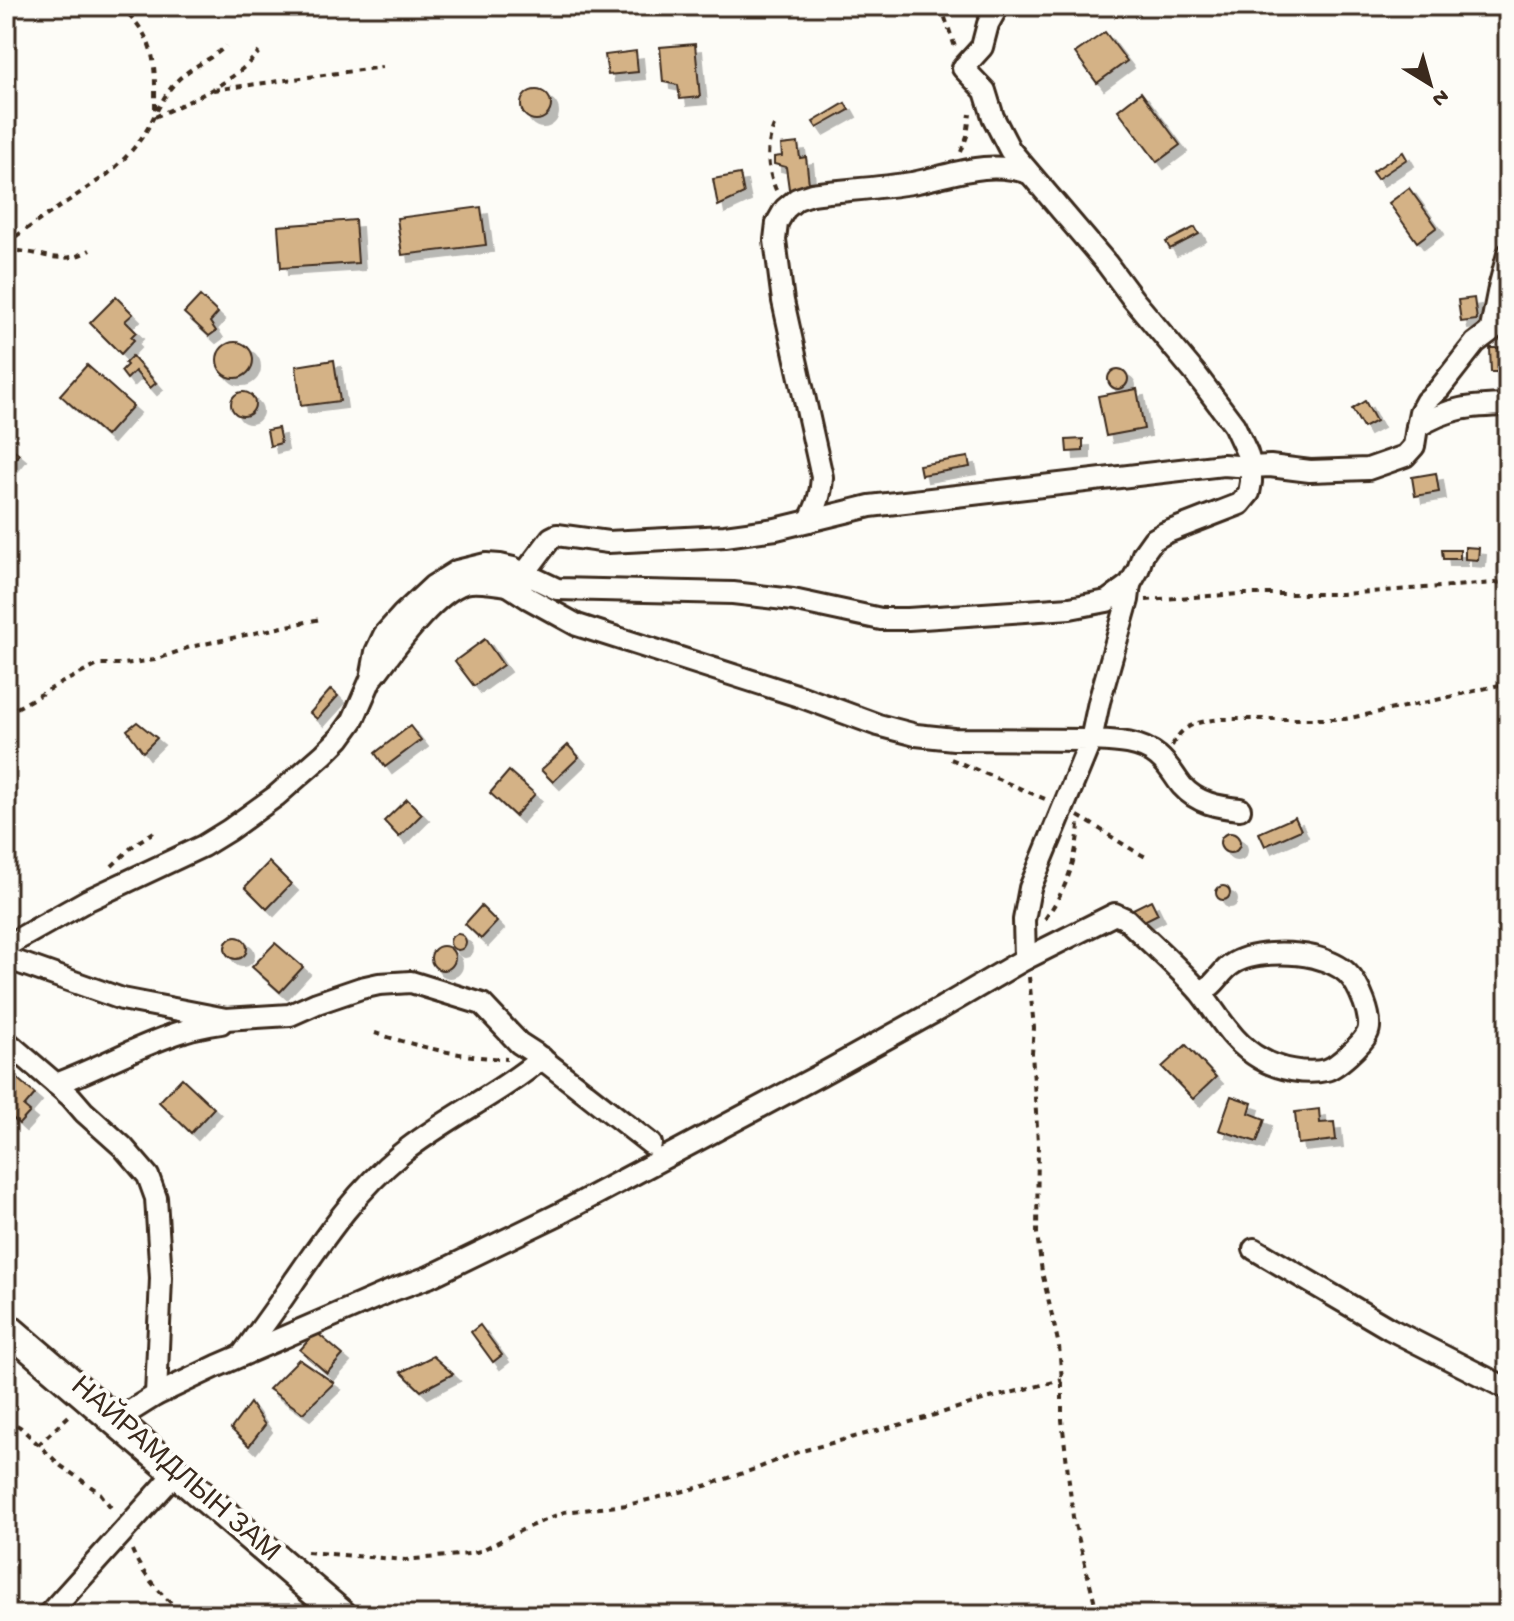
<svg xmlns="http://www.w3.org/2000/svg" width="1514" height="1621" font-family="'Gochi Hand',sans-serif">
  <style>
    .building { fill: #d4b286; stroke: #3b2a1e; stroke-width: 2; filter: url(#shadow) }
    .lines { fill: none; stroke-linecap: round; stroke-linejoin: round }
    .minor-casing { stroke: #3b2a1e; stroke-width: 26 }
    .secondary-casing { stroke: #3b2a1e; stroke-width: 34 }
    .path { stroke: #3b2a1e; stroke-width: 4; stroke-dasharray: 6 6; stroke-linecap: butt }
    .minor { stroke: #fdfcf7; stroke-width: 20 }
    .secondary { stroke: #fdfcf7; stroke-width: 28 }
    .labels { text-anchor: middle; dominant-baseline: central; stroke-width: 8; stroke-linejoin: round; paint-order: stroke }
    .street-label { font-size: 28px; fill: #3b2a1e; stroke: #fdfcf7 }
  </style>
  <defs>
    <filter id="shadow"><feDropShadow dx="7" dy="7" stdDeviation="0" flood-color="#0004"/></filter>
  </defs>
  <rect width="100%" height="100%" fill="#fdfcf7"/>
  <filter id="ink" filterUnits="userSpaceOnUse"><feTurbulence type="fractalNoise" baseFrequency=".0125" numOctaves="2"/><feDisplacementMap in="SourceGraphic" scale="16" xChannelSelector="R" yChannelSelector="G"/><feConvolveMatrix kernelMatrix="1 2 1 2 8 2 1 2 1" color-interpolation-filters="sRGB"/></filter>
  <g filter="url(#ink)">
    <g class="building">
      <path d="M 1105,32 L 1127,61 L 1097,83 L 1075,53 Z"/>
      <path d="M 695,44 L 700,97 L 680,99 L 678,85 L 663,82 L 660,47 Z"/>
      <path d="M 636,51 L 638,72 L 608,75 L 605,55 Z"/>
      <circle cx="536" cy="105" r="15"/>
      <path d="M 1141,92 L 1180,145 L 1157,162 L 1118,110 Z"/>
      <path d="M 845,103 L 849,110 L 817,128 L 813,122 Z"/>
      <path d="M 798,143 L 800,158 L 806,157 L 810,193 L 790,196 L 786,167 L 774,164 L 774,157 L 782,156 L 781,145 Z"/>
      <path d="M 1403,152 L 1407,159 L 1377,179 L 1372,172 Z"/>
      <path d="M 740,174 L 744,194 L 718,206 L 713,179 Z"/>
      <path d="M 1409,188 L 1437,227 L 1417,242 L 1389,203 Z"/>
      <path d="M 481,207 L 486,245 L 402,255 L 397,218 Z"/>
      <path d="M 355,220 L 358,263 L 281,268 L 278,226 Z"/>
      <path d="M 1195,227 L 1199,234 L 1170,249 L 1166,242 Z"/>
      <path d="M 200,296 L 218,313 L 210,322 L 216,331 L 209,336 L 184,313 Z"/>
      <path d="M 116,297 L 133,314 L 125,321 L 136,332 L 131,337 L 134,340 L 121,354 L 90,323 Z"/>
      <path d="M 1474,298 L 1477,320 L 1461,322 L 1458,300 Z"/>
      <circle cx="235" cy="360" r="18"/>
      <path d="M 1490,348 L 1508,348 L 1508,372 L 1491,372 Z"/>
      <path d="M 132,356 L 156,383 L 150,388 L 135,371 L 127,379 L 121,371 L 127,365 L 125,363 Z"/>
      <path d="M 334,360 L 340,401 L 301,406 L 296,366 Z"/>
      <path d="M 87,365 L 133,406 L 106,436 L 60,395 Z"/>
      <circle cx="1118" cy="379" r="10"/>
      <path d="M 1137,389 L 1144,429 L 1106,436 L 1098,396 Z"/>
      <circle cx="243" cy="404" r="12"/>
      <path d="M 1365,401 L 1376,421 L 1363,428 L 1352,409 Z"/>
      <path d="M 278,428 L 281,443 L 270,446 L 267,430 Z"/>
      <path d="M 1083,439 L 1083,451 L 1067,452 L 1066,440 Z"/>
      <path d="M 6,443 L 19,454 L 6,470 Z"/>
      <path d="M 968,457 L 970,467 L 921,475 L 919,465 Z"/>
      <path d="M 1436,473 L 1439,492 L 1415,496 L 1412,477 Z"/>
      <path d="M 1465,547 L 1479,548 L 1478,560 L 1465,559 Z"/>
      <path d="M 1442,550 L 1460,550 L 1460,559 L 1443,559 Z"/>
      <path d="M 485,639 L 503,665 L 474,686 L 455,661 Z"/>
      <path d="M 331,689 L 338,696 L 317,719 L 310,713 Z"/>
      <path d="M 137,722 L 157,738 L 143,752 L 127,730 Z"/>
      <path d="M 410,726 L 421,740 L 385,767 L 375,753 Z"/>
      <path d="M 568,745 L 579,757 L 553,782 L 541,770 Z"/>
      <path d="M 509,771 L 535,794 L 515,816 L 490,793 Z"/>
      <path d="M 407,799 L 422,814 L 399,837 L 384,821 Z"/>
      <path d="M 1295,817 L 1301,830 L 1265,846 L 1259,833 Z"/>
      <circle cx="1230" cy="843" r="10"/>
      <path d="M 269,862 L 291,884 L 267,909 L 245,887 Z"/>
      <circle cx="1223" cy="893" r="7"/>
      <path d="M 1151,900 L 1158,914 L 1140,923 L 1133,909 Z"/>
      <path d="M 481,906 L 497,922 L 481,939 L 465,924 Z"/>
      <circle cx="458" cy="942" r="8"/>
      <circle cx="236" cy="948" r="11"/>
      <path d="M 275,943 L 303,967 L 280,992 L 252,967 Z"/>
      <circle cx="443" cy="958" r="12"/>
      <path d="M 1186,1045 L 1216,1077 L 1193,1099 L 1162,1067 Z"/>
      <path d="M 12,1074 L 35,1094 L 24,1107 L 30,1112 L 19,1124 L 6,1112 L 6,1080 Z"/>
      <path d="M 182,1078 L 214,1108 L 191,1133 L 159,1102 Z"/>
      <path d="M 1231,1096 L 1252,1103 L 1249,1113 L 1265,1119 L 1257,1142 L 1219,1130 Z"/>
      <path d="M 1319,1109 L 1320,1123 L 1334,1122 L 1336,1140 L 1298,1144 L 1295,1112 Z"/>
      <path d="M 480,1325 L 502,1355 L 493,1362 L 471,1332 Z"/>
      <path d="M 316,1332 L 343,1355 L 327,1373 L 300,1350 Z"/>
      <path d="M 433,1356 L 453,1374 L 421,1391 L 401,1372 Z"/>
      <path d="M 299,1359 L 334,1383 L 303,1413 L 269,1389 Z"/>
      <path d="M 250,1403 L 265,1425 L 249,1446 L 231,1429 Z"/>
    </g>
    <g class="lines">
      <defs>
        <g id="minor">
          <path d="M 1491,329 L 1499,288 L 1508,254"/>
          <path d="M 1417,427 L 1420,412 L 1426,401 L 1439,389 L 1475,343 L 1508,318"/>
          <path d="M 809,521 C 817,506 821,495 822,477 L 783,301 L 775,240 L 777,223 L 785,209 L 797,199 L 812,194 C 845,190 879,188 912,183 C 954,175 986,159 1029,173"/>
          <path d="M 524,574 L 551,538 L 557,535 L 608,542 L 725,536 L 776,529 L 870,506 L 1223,465 L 1251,467 L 1270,466 L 1310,471 L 1368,469 L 1405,456 L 1414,446 L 1417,427 C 1450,407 1470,406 1508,405"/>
          <path d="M 1130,584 L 1128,600 L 1099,702 L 1091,740 C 1113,741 1140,741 1158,756 C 1169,765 1174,776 1182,786 C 1197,803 1218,807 1240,809"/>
          <path d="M 508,585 L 528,598 L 577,625 L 802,697 L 878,725 L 916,735 L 954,739 L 1091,740 L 1030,888 L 1024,920 L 1025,959"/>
          <path d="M 374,676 C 394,650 433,593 465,583 C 477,579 507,585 521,587"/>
          <path d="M 6,946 L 88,900 L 203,846 L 229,830 L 276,796 L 324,754 L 340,738 L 353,720 L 371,679 L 376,652 L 384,635 L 403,614 L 433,586 L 457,571 L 486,564 L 500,565 L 513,568 L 557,589 L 733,593 L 793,600 L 881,619 L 908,619 L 1070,608 L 1107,601 L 1130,584 L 1138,570 L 1143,554 L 1153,540 L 1165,533 L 1240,504 L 1249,493 L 1251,482 L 1251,467 L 1247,453 L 1234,425 L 1195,373 L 1133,299 L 1107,264 L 1010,150 L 993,117 L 985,91 L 963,68 L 982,47 L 988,24 L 998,6"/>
          <path d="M 6,958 L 122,999 L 226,1019 L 290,1015 L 317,1003 L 361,988 L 379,984 L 411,982 L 482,1004 L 519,1043 L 536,1054 L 651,1144"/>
          <path d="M 6,1041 L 71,1097 L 84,1112 L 123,1147 L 148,1176 L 156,1198 L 161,1278 L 156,1395"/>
          <path d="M 56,1084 C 99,1068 141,1044 184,1031 C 196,1027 208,1025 221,1023"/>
          <path d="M 1254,1249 L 1390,1329 L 1508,1389"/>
          <path d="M 242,1355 C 260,1330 278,1306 295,1280 C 327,1234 357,1190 401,1154 C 445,1118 498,1095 542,1058"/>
          <path d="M 116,1420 L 156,1395 L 217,1366 L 393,1290 L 429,1277 L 557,1215 L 820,1075 L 943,1007 L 1025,959 L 1115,914 L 1126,919 C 1149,942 1179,968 1200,992 C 1220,1017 1232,1043 1261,1059 C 1278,1069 1306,1075 1326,1070 C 1336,1068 1362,1044 1367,1034 C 1375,1020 1358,983 1347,973 C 1339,965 1325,960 1314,957 C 1291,952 1250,951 1231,965 C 1219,973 1214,989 1199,991"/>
          <path d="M 48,1615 L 175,1474"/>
        </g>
        <path id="secondary" d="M 6,1327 L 342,1615"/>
      </defs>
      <use href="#minor" class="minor-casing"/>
      <use href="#secondary" class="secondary-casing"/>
      <g class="path">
        <path d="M 120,6 C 158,40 155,64 155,112"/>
        <path d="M 941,6 L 955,47"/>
        <path d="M 213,90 L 382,67"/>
        <path d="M 155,117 C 193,99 231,85 259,52"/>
        <path d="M 774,126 C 765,148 767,171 777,192"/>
        <path d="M 961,152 L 967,136 L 970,114"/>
        <path d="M 6,243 L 108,174 C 124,160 139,144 149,126 C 157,111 164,95 175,83 C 189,67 211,60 226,46"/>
        <path d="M 6,251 C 41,249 58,268 90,250"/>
        <path d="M 1146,600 L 1241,594 L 1342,594 L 1508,582"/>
        <path d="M 6,714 L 61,683 L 100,664 L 123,664 L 155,660 L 190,647 L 320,619"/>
        <path d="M 1172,746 C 1182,724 1198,722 1220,719 L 1345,719 L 1428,702 L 1508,683"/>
        <path d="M 951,759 L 1045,799"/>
        <path d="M 1078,816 C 1102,829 1123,846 1148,858"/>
        <path d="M 112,866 L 135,844 L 154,832"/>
        <path d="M 1045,919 C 1067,888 1076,862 1079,824"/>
        <path d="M 1029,977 L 1034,1028 L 1032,1053 L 1038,1142 L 1037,1234 L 1042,1272 L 1059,1346 L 1062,1380 L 1062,1420 L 1073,1517 L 1098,1615"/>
        <path d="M 375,1033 C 419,1047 461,1057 507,1059"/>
        <path d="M 6,1419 L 20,1427 L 61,1466 L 100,1493 L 113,1510"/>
        <path d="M 38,1445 L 72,1413"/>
        <path d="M 132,1550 C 142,1575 164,1599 186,1615"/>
        <path d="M 307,1552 L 405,1560 L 469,1554 L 480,1551 L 526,1528 L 564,1512 L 627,1505 L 705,1486 L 758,1468 L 798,1452 L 925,1418 L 986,1399 L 1062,1380"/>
      </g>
      <use href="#minor" class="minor"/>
      <use href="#secondary" class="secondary"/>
    </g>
  </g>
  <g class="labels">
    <g class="street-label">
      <text transform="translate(174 1471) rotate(41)">НАЙРАМДЛЫН ЗАМ</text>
    </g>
  </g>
  <rect width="1514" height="1621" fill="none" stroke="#fdfcf7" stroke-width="32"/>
  <rect x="16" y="16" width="1482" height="1589" fill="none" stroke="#3b2a1e" stroke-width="3" filter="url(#ink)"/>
  <g transform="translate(1430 84) rotate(143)" stroke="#fdfcf7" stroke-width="6" paint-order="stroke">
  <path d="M0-6L14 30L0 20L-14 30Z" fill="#3b2a1e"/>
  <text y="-12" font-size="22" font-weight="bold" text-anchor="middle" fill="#3b2a1e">N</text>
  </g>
</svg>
